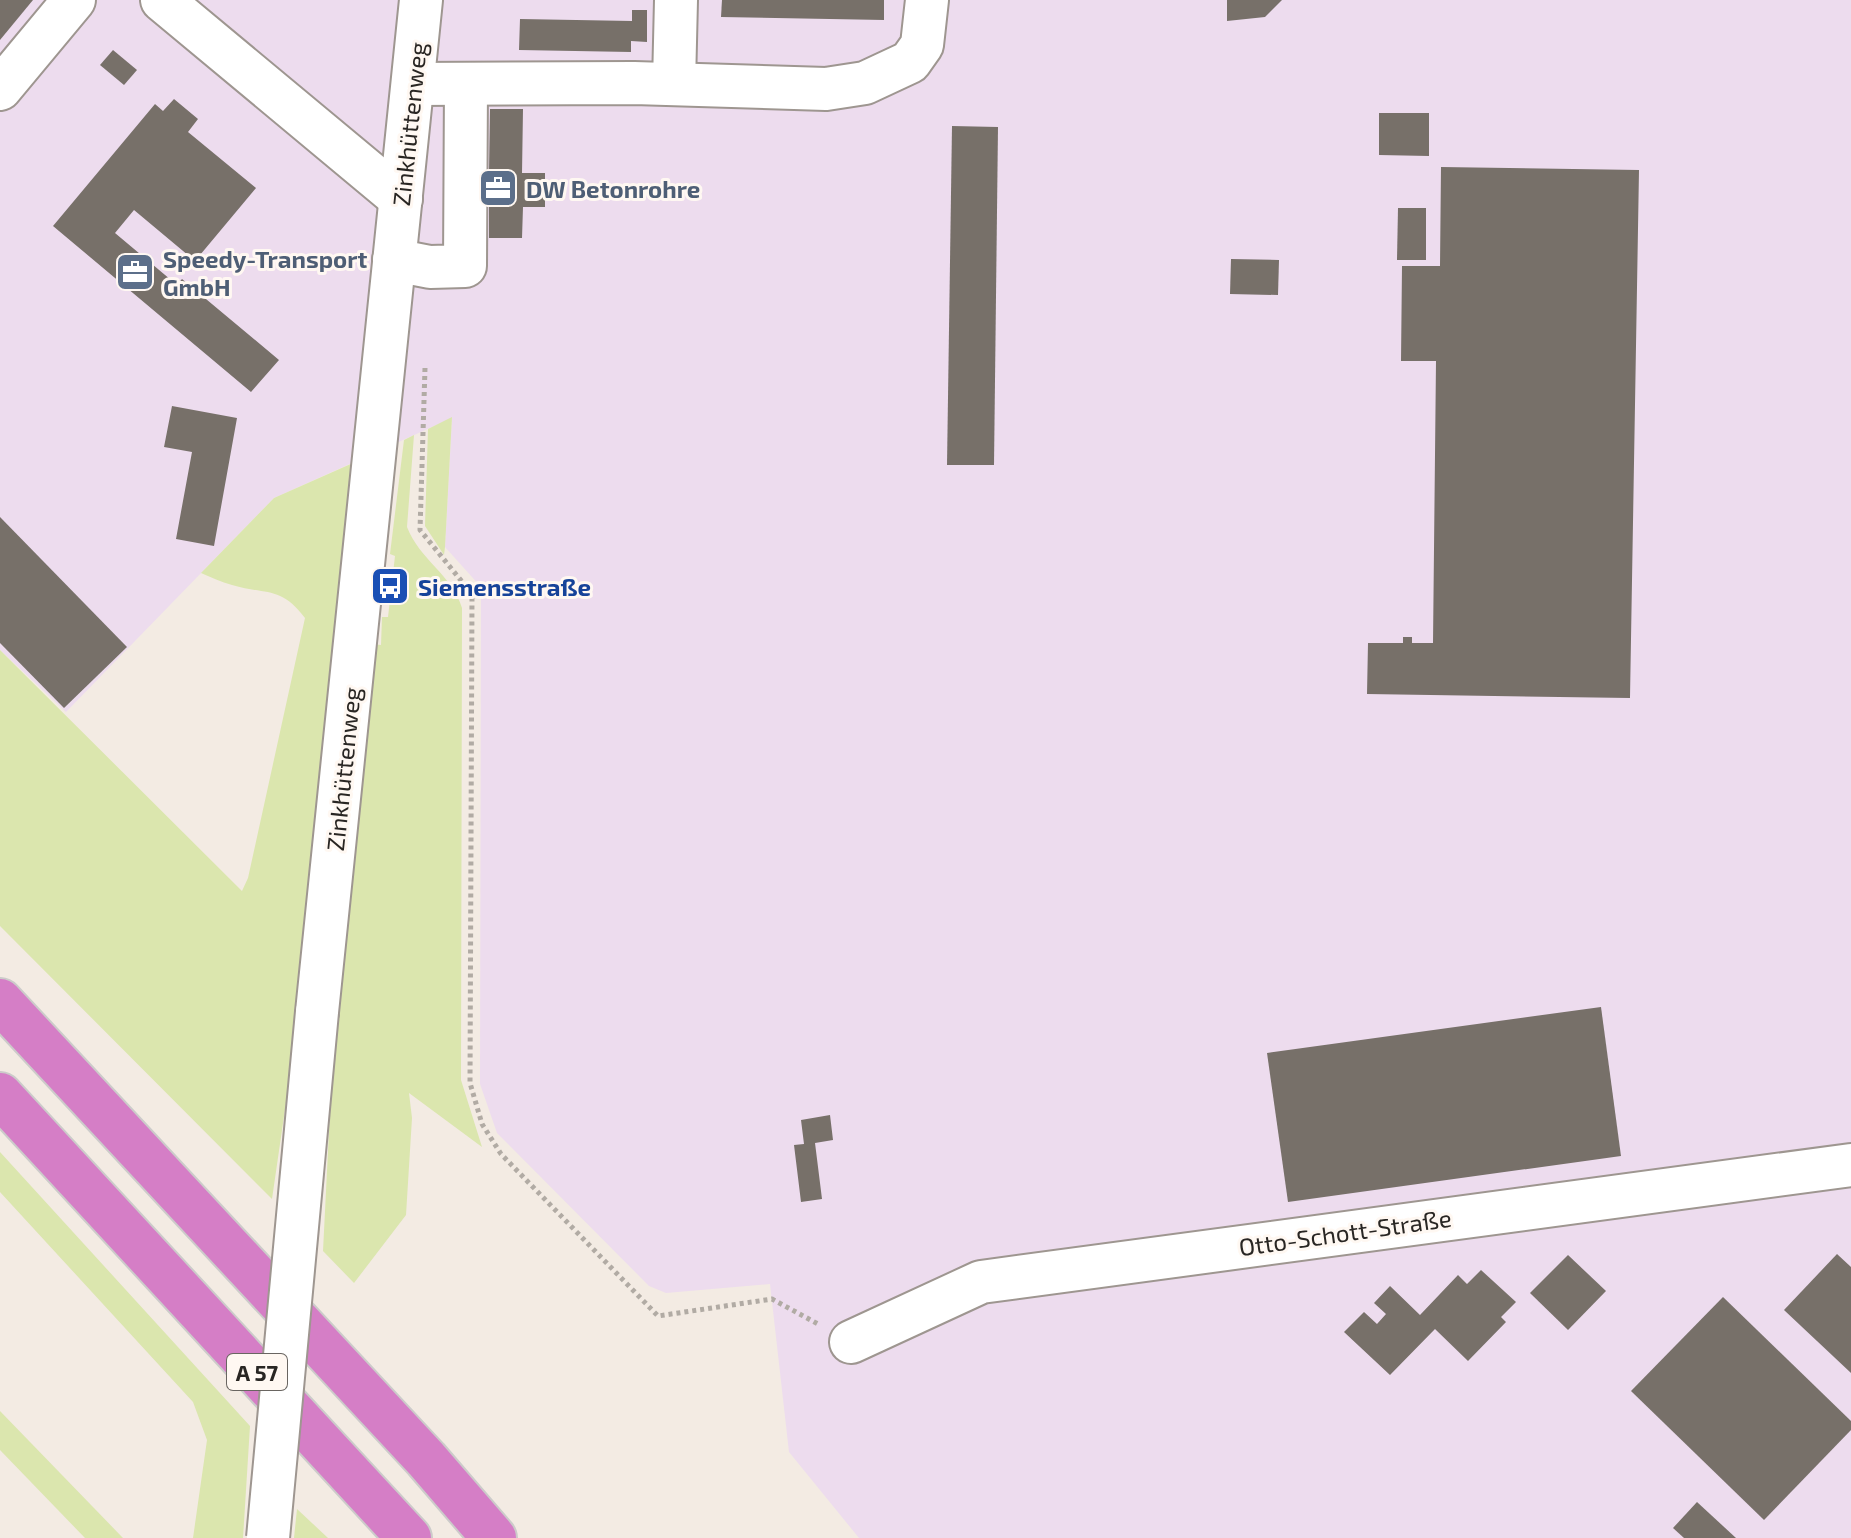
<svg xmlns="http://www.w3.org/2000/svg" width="1851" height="1538" font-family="'Exo 2',sans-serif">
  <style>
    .industrial { fill: #eddcee }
    .green { fill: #dbe6ae }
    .building { fill: #777069 }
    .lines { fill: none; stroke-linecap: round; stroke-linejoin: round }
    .minor-casing { stroke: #9e9690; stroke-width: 46 }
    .highway-casing { stroke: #cccbca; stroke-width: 48 }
    .path { stroke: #b1aba4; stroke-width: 5; stroke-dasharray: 4 4; stroke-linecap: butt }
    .minor { stroke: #fff; stroke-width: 42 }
    .highway { stroke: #d57ec6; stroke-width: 44 }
    .minor-bridge-casing { stroke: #9e9690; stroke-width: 46; stroke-linecap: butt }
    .minor-bridge { stroke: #fff; stroke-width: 42 }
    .labels { text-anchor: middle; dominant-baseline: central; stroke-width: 6; stroke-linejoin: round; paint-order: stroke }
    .shield { fill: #fff8f2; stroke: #696561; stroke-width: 2 }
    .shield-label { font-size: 22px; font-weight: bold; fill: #292623 }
    .street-label { font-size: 24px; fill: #292623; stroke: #fff8f2 }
    .service-label { font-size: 24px; font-weight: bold; fill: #4e5e75; stroke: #fff8f2; text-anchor: start }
    .transit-label { font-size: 24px; font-weight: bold; fill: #164399; stroke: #fff8f2; text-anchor: start }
  </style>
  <rect width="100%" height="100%" fill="#f3ebe3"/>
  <path class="industrial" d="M 0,0 L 1851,0 L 1851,1538 L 859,1538 L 789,1452 L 770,1284 L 666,1293 L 649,1286 L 497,1133 L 480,1084 L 481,587 L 445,547 L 452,418 L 274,498 L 66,712 L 0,650 Z"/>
  <g class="green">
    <path d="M 452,417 L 445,547 L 444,555 L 425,526 L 428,429 Z"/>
    <path d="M 414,435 L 407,527 C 419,559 453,576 462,608 L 461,1080 L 482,1147 L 409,1093 L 412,1118 L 406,1215 L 354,1283 L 323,1251 L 330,1111 L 373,644 L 381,645 L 382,617 L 388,617 L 395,556 L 390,554 L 404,440 Z"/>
    <path d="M 353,463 L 291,1068 L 272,1199 L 0,926 L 0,650 L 242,891 L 248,878 L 305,618 C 281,586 266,595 232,585 C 221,582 211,577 201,573 L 274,498 Z"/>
    <path d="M 0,1152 L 250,1426 L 243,1538 L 193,1538 L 207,1440 L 193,1402 L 0,1192 Z"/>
    <path d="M 0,1411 L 123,1538 L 85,1538 L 0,1450 Z"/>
    <path d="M 297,1509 L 328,1538 L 294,1538 Z"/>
  </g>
  <g class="building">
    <path d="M 0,0 L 33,0 L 0,40 Z"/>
    <path d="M 722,0 L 884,0 L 884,20 L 721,17 Z"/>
    <path d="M 1227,0 L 1282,0 L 1265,17 L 1227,21 Z"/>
    <path d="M 632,10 L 647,10 L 647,42 L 631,41 L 631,52 L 519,50 L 520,19 L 632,21 Z"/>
    <path d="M 113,50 L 137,70 L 124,85 L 100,65 Z"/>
    <path d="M 174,99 L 198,119 L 188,132 L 256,188 L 195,261 L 134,210 L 115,233 L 177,285 L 182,279 L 279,360 L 251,392 L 53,226 L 155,104 L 163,111 Z"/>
    <path d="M 490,109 L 523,109 L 522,173 L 545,173 L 545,207 L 523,207 L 522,238 L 489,238 L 489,205 L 481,205 L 481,172 L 489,172 Z"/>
    <path d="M 1379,113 L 1429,113 L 1429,156 L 1379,155 Z"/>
    <path d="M 952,126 L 998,127 L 994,465 L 947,465 Z"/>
    <path d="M 1441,167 L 1639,170 L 1630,698 L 1367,694 L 1368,643 L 1403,643 L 1403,637 L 1412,637 L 1412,643 L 1433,643 L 1436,361 L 1401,361 L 1402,266 L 1440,266 Z"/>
    <path d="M 1398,208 L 1426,208 L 1426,260 L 1397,260 Z"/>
    <path d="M 1231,259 L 1279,260 L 1278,295 L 1230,294 Z"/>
    <path d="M 172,406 L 237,418 L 214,546 L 176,539 L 192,452 L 164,447 Z"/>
    <path d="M 0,517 L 127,647 L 64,708 L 0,643 Z"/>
    <path d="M 1601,1007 L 1621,1156 L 1288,1202 L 1267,1053 Z"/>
    <path d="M 830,1115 L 833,1140 L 815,1143 L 822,1199 L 801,1202 L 794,1145 L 804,1144 L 801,1120 Z"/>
    <path d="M 1837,1254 L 1851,1267 L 1851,1373 L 1784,1310 Z"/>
    <path d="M 1568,1255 L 1606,1291 L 1568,1330 L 1530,1293 Z"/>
    <path d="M 1481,1270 L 1516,1302 L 1501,1317 L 1506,1322 L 1468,1361 L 1435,1329 L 1390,1375 L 1344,1332 L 1364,1312 L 1377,1324 L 1386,1314 L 1374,1303 L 1390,1286 L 1420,1315 L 1458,1275 L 1467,1284 Z"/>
    <path d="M 1723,1297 L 1851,1421 L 1851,1430 L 1764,1520 L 1631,1391 Z"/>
    <path d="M 1697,1502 L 1736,1538 L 1684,1538 L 1673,1528 Z"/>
  </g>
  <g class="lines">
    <defs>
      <g id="minor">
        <path d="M 162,0 L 401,199"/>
        <path d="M 414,84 L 634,83 L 826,89 L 865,83 L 910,62 L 922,45 L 927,0"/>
        <path d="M 674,84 L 676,0"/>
        <path d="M 0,89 L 74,0"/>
        <path d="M 394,260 L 430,267 L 465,266 L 466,84"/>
        <path d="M 317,1012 L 421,0"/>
        <path d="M 851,1342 L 981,1282 L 1851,1165"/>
      </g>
      <g id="highway">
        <path d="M 0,1001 L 426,1459 L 494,1538"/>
        <path d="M 0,1095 L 409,1538"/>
      </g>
    </defs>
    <use href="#minor" class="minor-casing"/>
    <use href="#highway" class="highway-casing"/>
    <path class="path" d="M 425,368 L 420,530 L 472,594 L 470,1083 L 482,1124 L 501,1154 L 658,1316 L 772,1299 L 818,1324"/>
    <use href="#minor" class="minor"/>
    <use href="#highway" class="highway"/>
    <defs>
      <path id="minor-bridge" d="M 268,1538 L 317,1012"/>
    </defs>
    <use href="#minor-bridge" class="minor-bridge-casing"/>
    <use href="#minor-bridge" class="minor-bridge"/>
  </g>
  <defs>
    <symbol id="office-square" viewBox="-11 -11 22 22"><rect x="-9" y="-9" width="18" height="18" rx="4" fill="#5c6f8a" stroke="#fff8f2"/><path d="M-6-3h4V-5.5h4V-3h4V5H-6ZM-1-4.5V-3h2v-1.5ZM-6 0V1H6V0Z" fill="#fff"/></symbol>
    <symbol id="bus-square" viewBox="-11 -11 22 22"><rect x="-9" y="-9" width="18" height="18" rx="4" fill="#1a4fb4" stroke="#fff8f2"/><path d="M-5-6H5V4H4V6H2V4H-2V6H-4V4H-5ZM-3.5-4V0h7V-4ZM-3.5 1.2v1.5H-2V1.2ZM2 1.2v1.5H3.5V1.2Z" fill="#fff"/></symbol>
  </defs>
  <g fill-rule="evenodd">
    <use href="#office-square" x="476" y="166" width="44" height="44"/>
    <use href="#office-square" x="113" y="250" width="44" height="44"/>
    <use href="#bus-square" x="368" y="564" width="44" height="44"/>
  </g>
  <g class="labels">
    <rect class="shield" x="227" y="1354" width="60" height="36" rx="6"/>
    <g class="shield-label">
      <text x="257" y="1372">A 57</text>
    </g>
    <g class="street-label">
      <text transform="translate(409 124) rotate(-84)">Zinkhüttenweg</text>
      <text transform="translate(343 769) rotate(-84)">Zinkhüttenweg</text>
      <text transform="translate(1345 1232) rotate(-8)">Otto-Schott-Straße</text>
    </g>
    <g class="service-label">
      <text x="526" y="188">DW Betonrohre</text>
      <text x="163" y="258">Speedy-Transport<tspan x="163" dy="28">GmbH</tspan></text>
    </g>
    <g class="transit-label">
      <text x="418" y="586">Siemensstraße</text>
    </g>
  </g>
</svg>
